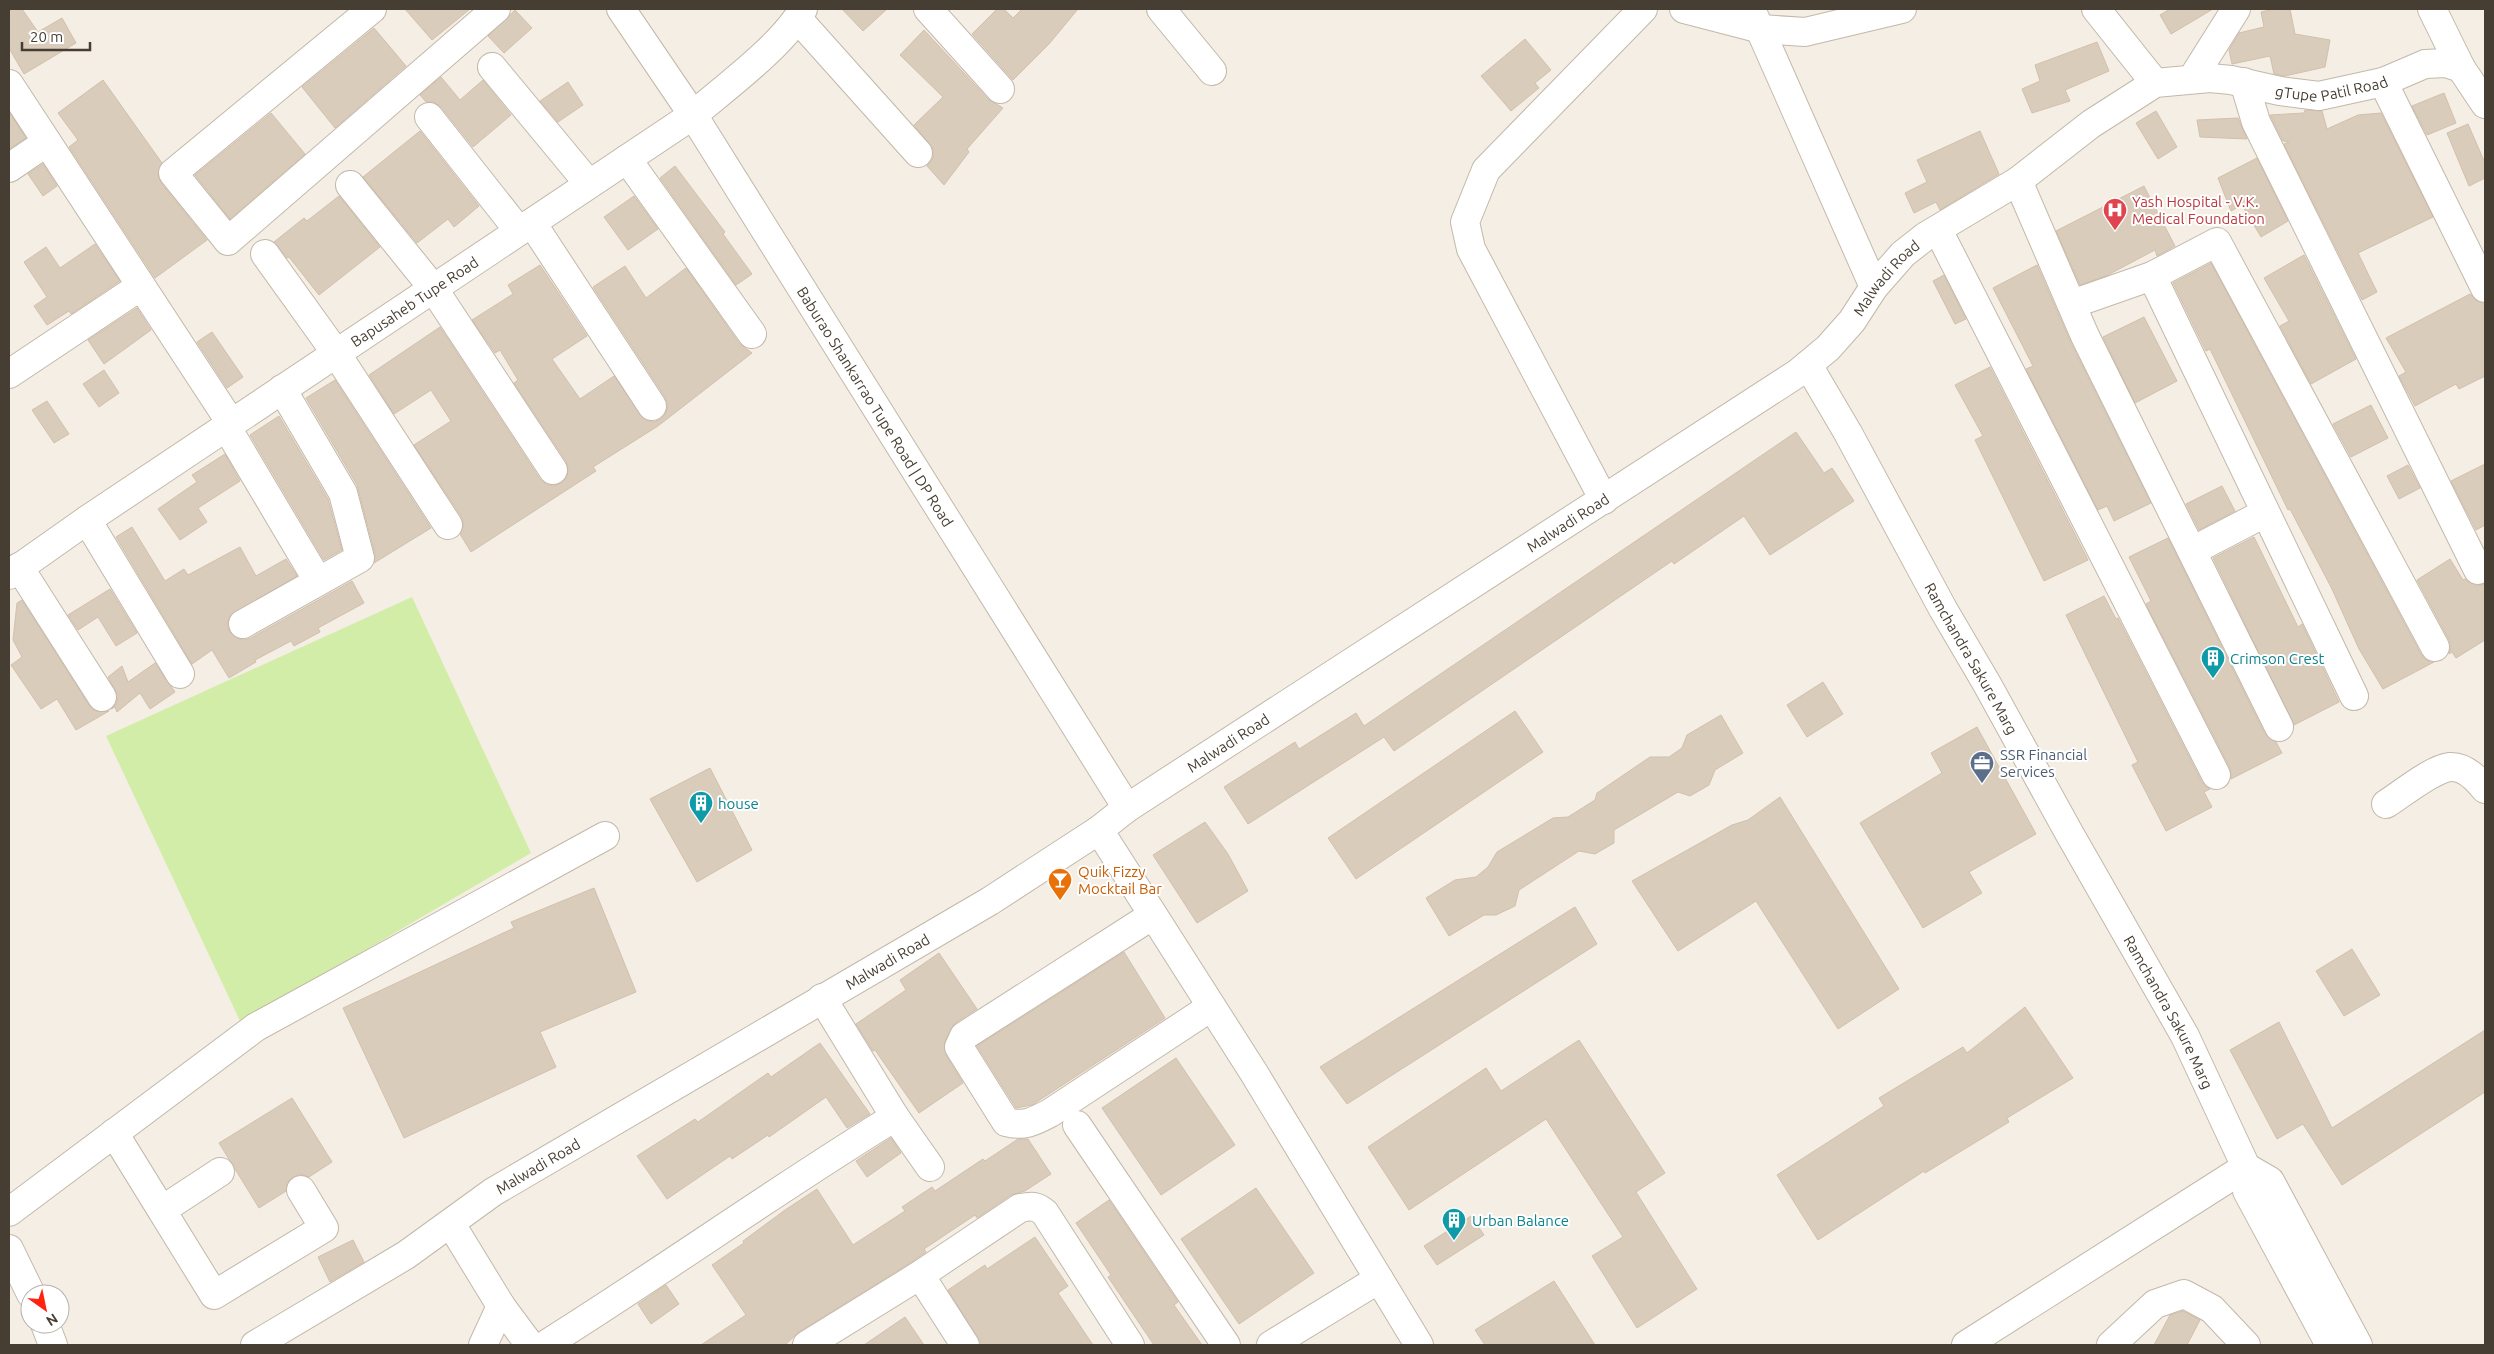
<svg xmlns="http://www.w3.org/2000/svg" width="2494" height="1354" font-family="Ubuntu,sans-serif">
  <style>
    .green { fill: #d2eda8 }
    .building { fill: #daccbb; stroke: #d2c0ab }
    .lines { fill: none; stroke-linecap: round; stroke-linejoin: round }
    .minor-casing { stroke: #c3b8a9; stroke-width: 30 }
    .minor { stroke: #fff; stroke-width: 28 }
    .labels { text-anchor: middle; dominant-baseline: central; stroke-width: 4; stroke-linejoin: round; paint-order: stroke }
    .street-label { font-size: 15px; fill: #473e33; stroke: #fff }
    .health-label { font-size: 15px; fill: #be3a42; stroke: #fff; text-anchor: start }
    .culture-label { font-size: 15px; fill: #0d838f; stroke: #fff; text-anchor: start }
    .service-label { font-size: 15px; fill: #4e5e75; stroke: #fff; text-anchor: start }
    .food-label { font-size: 15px; fill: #c56008; stroke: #fff; text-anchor: start }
  </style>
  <rect width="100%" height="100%" fill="#f4eee4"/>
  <path class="green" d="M 412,597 L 531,853 L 241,1023 L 106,736 Z"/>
  <g class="building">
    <path d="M 9,9 L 22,9 L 38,32 L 62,18 L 76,43 L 24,74 L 9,48 Z"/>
    <path d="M 405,9 L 470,9 L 432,40 Z"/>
    <path d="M 842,9 L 887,9 L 863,31 Z"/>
    <path d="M 997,9 L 1004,9 L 1013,18 L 1022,9 L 1078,9 L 1049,44 L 1013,80 L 972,34 Z"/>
    <path d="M 2170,9 L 2213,9 L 2171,34 L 2160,15 Z"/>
    <path d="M 2275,9 L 2290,9 L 2295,34 L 2330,40 L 2325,67 L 2285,76 L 2274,74 L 2270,56 L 2232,64 L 2229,50 L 2239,33 L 2264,27 L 2261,12 Z"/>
    <path d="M 515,10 L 532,28 L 504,53 L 488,36 Z"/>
    <path d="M 374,28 L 406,66 L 335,128 L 302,87 Z"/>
    <path d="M 924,30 L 988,99 L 1003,108 L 967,149 L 969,152 L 944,185 L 927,166 L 933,158 L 933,149 L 914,125 L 943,97 L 900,55 Z"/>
    <path d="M 1525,39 L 1551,70 L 1535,83 L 1539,88 L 1511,111 L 1481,76 Z"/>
    <path d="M 2097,42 L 2109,71 L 2065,90 L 2070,101 L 2032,113 L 2022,89 L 2040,81 L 2035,65 Z"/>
    <path d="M 441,77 L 460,100 L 483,80 L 511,115 L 473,147 L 441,107 L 434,102 L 426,102 L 420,95 Z"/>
    <path d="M 103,80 L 162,163 L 158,175 L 161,183 L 207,240 L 155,278 L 69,147 L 78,140 L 58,113 Z"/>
    <path d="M 568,82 L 583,105 L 558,122 L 540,101 Z"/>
    <path d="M 2444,93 L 2456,123 L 2427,135 L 2412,106 Z"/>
    <path d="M 2305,110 L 2322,111 L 2327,129 L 2358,115 L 2381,113 L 2433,217 L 2358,253 L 2377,292 L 2362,300 L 2284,144 L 2289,142 L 2283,141 L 2270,115 L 2304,113 Z"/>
    <path d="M 2156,111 L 2177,147 L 2158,159 L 2136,123 Z"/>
    <path d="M 9,112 L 26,138 L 9,149 Z"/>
    <path d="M 271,113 L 305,154 L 230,219 L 195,175 Z"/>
    <path d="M 2238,118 L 2247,139 L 2200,137 L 2197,120 Z"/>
    <path d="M 2468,124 L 2485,163 L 2485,178 L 2469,186 L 2447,133 Z"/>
    <path d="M 420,131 L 479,206 L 454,227 L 448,219 L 417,243 L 363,177 Z"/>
    <path d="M 1980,131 L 1999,174 L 1940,210 L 1936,202 L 1914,213 L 1905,193 L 1927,182 L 1917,160 Z"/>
    <path d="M 2257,158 L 2288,221 L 2261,237 L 2242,205 L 2231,211 L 2218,178 Z"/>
    <path d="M 43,164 L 57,186 L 43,196 L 28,174 Z"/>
    <path d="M 675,166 L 725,232 L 723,234 L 752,274 L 736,285 L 660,178 Z"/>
    <path d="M 2144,186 L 2175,246 L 2157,256 L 2155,250 L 2106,276 L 2080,285 L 2056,231 Z"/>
    <path d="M 339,196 L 380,247 L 319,295 L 289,257 L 287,258 L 274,242 L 304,218 L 307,221 Z"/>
    <path d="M 634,196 L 658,229 L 628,250 L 604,217 Z"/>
    <path d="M 95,244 L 120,281 L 71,314 L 69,311 L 47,325 L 34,306 L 47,297 L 24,262 L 46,247 L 60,268 Z"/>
    <path d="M 2304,255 L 2356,359 L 2311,384 L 2280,326 L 2289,321 L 2264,278 Z"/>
    <path d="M 2211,263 L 2421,654 L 2426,660 L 2434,662 L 2383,689 L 2359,649 L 2331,587 L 2290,509 L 2288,510 L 2210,349 L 2206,351 L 2173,283 Z"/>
    <path d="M 540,265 L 587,336 L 552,359 L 580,399 L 614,376 L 645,420 L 653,422 L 661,419 L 666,413 L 668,405 L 665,397 L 593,287 L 625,266 L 646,298 L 686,268 L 739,343 L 752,353 L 658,426 L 593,467 L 596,471 L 471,552 L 460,534 L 464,525 L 461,516 L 414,445 L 451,421 L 431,390 L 394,414 L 369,375 L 440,327 L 540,479 L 546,484 L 553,486 L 561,483 L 567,477 L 568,469 L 566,461 L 514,383 L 518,380 L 500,350 L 495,353 L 472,320 L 513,294 L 508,285 Z"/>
    <path d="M 2037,265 L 2071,343 L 2151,503 L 2114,521 L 2107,506 L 2098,510 L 2026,369 L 2033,366 L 1993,288 Z"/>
    <path d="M 1944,275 L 1966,319 L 1955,324 L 1933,281 Z"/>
    <path d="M 2470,294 L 2477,301 L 2485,303 L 2485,376 L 2459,389 L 2456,384 L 2415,406 L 2399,376 L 2406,372 L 2386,338 Z"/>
    <path d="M 137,308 L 151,330 L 104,364 L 88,340 Z"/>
    <path d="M 2144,317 L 2177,381 L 2135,403 L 2103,337 Z"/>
    <path d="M 212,332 L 243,377 L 227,388 L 197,342 Z"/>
    <path d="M 1990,367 L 2088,560 L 2044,581 L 1975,440 L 1983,436 L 1955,385 Z"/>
    <path d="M 104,370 L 119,393 L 99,407 L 83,384 Z"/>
    <path d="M 335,380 L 431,528 L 374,563 L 375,554 L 357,485 L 306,398 Z"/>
    <path d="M 47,401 L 69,434 L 54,443 L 32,410 Z"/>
    <path d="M 2371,405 L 2388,438 L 2351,457 L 2333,424 Z"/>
    <path d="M 279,416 L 328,499 L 342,550 L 324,560 L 250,435 Z"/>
    <path d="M 1796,432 L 1824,473 L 1832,468 L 1854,501 L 1770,555 L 1744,516 L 1674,564 L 1672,561 L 1394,751 L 1384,737 L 1248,824 L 1224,787 L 1295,742 L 1299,749 L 1356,713 L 1364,726 Z"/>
    <path d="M 225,454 L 240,481 L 198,508 L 207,522 L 180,540 L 158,509 L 197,482 L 192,475 Z"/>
    <path d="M 2485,464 L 2485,525 L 2476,530 L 2451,481 Z"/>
    <path d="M 2408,465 L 2420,488 L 2399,499 L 2387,476 Z"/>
    <path d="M 2222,486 L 2235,511 L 2199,530 L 2186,504 Z"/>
    <path d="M 132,527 L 165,581 L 184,569 L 188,575 L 240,547 L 256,576 L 286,559 L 297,576 L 230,616 L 227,624 L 230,632 L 236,638 L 243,640 L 251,638 L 352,581 L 364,603 L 318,628 L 320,632 L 294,646 L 291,641 L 255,660 L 256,662 L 229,678 L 212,650 L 192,664 L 116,537 Z"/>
    <path d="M 2254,537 L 2298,627 L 2302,624 L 2339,702 L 2294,725 L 2213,558 Z"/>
    <path d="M 2168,538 L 2265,734 L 2276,742 L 2282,753 L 2231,779 L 2230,768 L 2146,604 L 2151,601 L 2129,557 Z"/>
    <path d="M 2450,559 L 2463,580 L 2465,579 L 2477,586 L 2485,584 L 2485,640 L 2456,658 L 2452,652 L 2449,654 L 2451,647 L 2449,640 L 2417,580 Z"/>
    <path d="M 110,589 L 137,633 L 116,646 L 98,617 L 78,630 L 68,615 Z"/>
    <path d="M 2104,596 L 2116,619 L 2118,618 L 2202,782 L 2210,789 L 2204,792 L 2212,807 L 2166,831 L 2132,765 L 2138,762 L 2066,615 Z"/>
    <path d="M 22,600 L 89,705 L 95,711 L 109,711 L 76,730 L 57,699 L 41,709 L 11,665 L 22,657 L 13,640 L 17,603 Z"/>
    <path d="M 155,663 L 175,692 L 150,709 L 140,693 L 117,712 L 115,707 L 111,709 L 116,704 L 118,696 L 108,677 L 122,666 L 128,682 Z"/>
    <path d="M 1823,682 L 1843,714 L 1807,737 L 1787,705 Z"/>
    <path d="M 1515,711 L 1543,752 L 1356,879 L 1328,838 Z"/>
    <path d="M 1721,715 L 1743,753 L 1715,770 L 1709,785 L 1690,796 L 1678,792 L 1614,830 L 1614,843 L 1595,854 L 1579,851 L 1519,890 L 1515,906 L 1496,915 L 1484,915 L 1449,936 L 1426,898 L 1455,880 L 1476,877 L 1488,867 L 1497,852 L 1553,818 L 1568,817 L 1595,800 L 1597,793 L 1650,757 L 1669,757 L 1682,748 L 1687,735 Z"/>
    <path d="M 1977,727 L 2036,834 L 1969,872 L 1982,893 L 1923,928 L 1860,823 L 1942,773 L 1931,753 Z"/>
    <path d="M 710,768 L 752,850 L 697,882 L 650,799 Z"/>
    <path d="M 1780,797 L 1899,989 L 1838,1029 L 1756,901 L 1678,951 L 1632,881 L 1732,825 L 1748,820 Z"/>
    <path d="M 1205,822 L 1228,854 L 1248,891 L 1197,923 L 1153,855 Z"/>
    <path d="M 594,888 L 636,992 L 540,1032 L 556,1067 L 404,1138 L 343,1008 L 514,928 L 511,922 Z"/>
    <path d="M 1575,907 L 1597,944 L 1347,1104 L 1320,1067 Z"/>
    <path d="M 2352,949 L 2380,995 L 2344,1016 L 2316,971 Z"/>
    <path d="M 1124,952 L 1165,1018 L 1032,1105 L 1016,1108 L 977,1046 Z"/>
    <path d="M 939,953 L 977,1009 L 955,1023 L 945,1041 L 946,1055 L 963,1083 L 919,1113 L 875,1050 L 873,1051 L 856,1024 L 906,990 L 900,980 Z"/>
    <path d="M 2025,1007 L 2073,1078 L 2007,1118 L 2009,1122 L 1925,1173 L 1924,1171 L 1818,1240 L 1777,1175 L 1884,1106 L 1879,1098 L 1963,1047 L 1967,1053 Z"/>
    <path d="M 2279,1022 L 2332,1128 L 2485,1030 L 2485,1092 L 2342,1185 L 2303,1124 L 2277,1139 L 2230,1050 Z"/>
    <path d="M 1579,1040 L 1665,1173 L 1636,1192 L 1697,1289 L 1637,1328 L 1592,1256 L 1623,1237 L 1546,1119 L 1409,1210 L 1368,1147 L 1486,1068 L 1501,1091 Z"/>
    <path d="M 820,1043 L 870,1114 L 847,1128 L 826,1097 L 769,1137 L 768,1135 L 732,1159 L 730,1156 L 667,1199 L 637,1156 L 695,1119 L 698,1122 L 768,1073 L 771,1077 Z"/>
    <path d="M 1176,1058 L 1235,1145 L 1161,1195 L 1102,1108 Z"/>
    <path d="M 292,1098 L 332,1162 L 309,1177 L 300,1174 L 293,1177 L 287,1183 L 286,1191 L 259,1208 L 219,1143 Z"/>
    <path d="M 891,1138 L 901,1153 L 867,1177 L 856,1161 Z"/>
    <path d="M 1018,1139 L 1028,1139 L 1051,1174 L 1025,1191 L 1011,1195 L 977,1218 L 975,1215 L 924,1249 L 926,1252 L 910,1263 L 799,1332 L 785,1345 L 701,1345 L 746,1315 L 712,1265 L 744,1243 L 743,1241 L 785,1210 L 817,1189 L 853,1245 L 905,1211 L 902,1207 L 932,1187 L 935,1191 L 983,1159 L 985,1161 Z"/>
    <path d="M 1256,1188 L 1314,1273 L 1239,1324 L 1181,1239 Z"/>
    <path d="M 1109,1200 L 1178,1302 L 1174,1305 L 1202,1345 L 1154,1345 L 1108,1277 L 1111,1275 L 1076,1223 Z"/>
    <path d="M 1471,1216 L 1484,1235 L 1437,1265 L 1424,1246 Z"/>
    <path d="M 1035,1237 L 1068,1286 L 1058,1293 L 1093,1345 L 982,1345 L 948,1290 L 985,1265 L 987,1269 Z"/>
    <path d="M 353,1240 L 364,1262 L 330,1282 L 318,1257 Z"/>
    <path d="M 1554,1281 L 1595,1345 L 1485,1345 L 1475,1330 Z"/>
    <path d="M 666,1285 L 679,1304 L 651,1324 L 638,1304 Z"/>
    <path d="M 2183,1311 L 2200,1320 L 2187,1345 L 2154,1345 L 2170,1315 Z"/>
    <path d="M 905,1317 L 924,1345 L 864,1345 Z"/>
  </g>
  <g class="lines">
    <defs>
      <g id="minor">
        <path d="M 372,9 L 173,173 L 228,241 L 496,9"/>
        <path id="s1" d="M 621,9 L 693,115 L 1127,808"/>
        <path d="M 928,9 L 1000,89"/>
        <path d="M 1161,9 L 1212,71"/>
        <path d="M 1684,9 L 1761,29 L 1805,32 L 1902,9"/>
        <path d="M 1751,9 L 1874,287"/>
        <path d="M 2096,9 L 2155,83"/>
        <path d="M 2432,9 L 2461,68"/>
        <path d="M 798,19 L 918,153"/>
        <path d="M 492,67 L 589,184"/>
        <path d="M 2192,79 L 2236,9"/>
        <path d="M 2244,82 L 2256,122 L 2478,570"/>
        <path d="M 2383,82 L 2485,288"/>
        <path d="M 9,84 L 231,423"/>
        <path d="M 429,117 L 519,231"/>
        <path d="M 627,159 L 752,334"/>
        <path d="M 9,168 L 47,142"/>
        <path d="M 2018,181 L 2085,336 L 2279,727"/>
        <path d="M 350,185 L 433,288 L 553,470"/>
        <path d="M 532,223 L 652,406"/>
        <path d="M 1938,230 L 2216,775"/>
        <path d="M 265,254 L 336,353 L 448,525"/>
        <path d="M 2152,276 L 2217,242 L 2435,647"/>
        <path d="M 2072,304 L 2152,276 L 2354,696"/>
        <path id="s2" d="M 1808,365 L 1848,433 L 1943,609 L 1987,684 L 2068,831 L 2185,1036 L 2246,1167 L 2247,1191 L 2330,1345"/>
        <path d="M 9,374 L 141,286"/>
        <path d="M 226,426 L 318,581"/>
        <path d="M 1604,500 L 1471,249 L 1465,222 L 1486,170 L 1643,9"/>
        <path d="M 87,520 L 180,674"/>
        <path d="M 2192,551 L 2265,513"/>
        <path d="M 19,567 L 102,697"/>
        <path id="s3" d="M 9,575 L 87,520 L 693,115 C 725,88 784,44 803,9"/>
        <path d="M 243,624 L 360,558 L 343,493 L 282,389"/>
        <path d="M 2386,804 C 2402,794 2432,769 2450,767 C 2464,766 2477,779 2485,789"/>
        <path d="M 1099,830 L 1254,1073 L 1419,1345"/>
        <path d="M 1153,915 L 964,1036 L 959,1047 L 1006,1122 C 1024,1127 1035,1121 1050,1113 L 1211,1007"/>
        <path d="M 822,998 L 895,1117 L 930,1167"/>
        <path d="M 1077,1125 L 1226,1345"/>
        <path d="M 114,1133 L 214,1295 L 324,1228 L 301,1190"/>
        <path d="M 2246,1167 L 2270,1181 L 2358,1345"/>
        <path d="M 162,1210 L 220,1172"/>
        <path d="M 9,1212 L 256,1027 L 605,836"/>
        <path d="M 451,1224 L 501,1306 L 530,1345"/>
        <path d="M 9,1249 L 31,1294"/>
        <path d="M 920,1275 L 965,1345"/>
        <path d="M 45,1324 L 53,1345"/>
        <path id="s4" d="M 255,1345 L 406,1255 L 493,1192 L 990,901 L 1099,830 L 1127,808 L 1798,373 L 1828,348 L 1852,321 L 1874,287 L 1903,254 L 1926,236 L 2018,181 L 2091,124 L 2155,83 L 2210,78 L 2231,80 L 2280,91 L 2319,96 L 2383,82 L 2425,64 L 2446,63 L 2461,68 L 2485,104"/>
        <path d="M 483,1345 L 501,1306"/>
        <path d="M 545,1345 C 663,1271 776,1190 895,1117"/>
        <path d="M 807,1345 L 920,1275 L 1020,1208 C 1031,1206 1036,1205 1045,1213 L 1130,1345"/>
        <path d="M 1271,1345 L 1379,1279"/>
        <path d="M 1966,1345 L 2246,1167"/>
        <path d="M 2111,1345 L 2155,1304 L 2184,1294 L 2212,1309 L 2246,1345"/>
      </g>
    </defs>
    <use href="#minor" class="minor-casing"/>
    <use href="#minor" class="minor"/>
  </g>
  <defs>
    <symbol id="hospital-pin" viewBox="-11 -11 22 30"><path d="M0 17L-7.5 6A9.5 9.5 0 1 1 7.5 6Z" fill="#e0444e" stroke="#fff"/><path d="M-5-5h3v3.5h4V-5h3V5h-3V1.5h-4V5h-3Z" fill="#fff"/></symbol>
    <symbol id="building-pin" viewBox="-11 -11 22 30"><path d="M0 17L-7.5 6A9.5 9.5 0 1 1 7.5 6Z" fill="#0f9aa8" stroke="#fff"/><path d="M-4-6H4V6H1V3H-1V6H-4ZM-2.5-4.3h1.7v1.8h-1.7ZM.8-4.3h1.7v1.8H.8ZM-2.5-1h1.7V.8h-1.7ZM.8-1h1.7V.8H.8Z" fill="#fff"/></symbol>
    <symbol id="office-pin" viewBox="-11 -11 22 30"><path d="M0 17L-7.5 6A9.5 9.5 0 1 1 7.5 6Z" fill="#5c6f8a" stroke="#fff"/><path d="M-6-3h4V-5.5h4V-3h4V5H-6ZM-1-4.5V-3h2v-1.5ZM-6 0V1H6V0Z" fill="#fff"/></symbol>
    <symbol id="bar-pin" viewBox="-11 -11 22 30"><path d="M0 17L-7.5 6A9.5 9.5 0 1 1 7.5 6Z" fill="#e8710a" stroke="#fff"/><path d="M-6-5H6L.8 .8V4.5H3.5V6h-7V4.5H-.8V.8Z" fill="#fff"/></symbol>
  </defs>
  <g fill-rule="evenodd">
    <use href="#hospital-pin" x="2101" y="196" width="28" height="38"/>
    <use href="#building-pin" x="2199" y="644" width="28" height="38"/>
    <use href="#office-pin" x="1968" y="749" width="28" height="38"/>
    <use href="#building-pin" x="687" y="789" width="28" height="38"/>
    <use href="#bar-pin" x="1046" y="866" width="28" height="38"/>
    <use href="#building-pin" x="1440" y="1206" width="28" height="38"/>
  </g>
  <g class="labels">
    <g class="street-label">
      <text stroke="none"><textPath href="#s4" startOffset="2468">gTupe Patil Road</textPath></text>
      <text stroke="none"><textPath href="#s4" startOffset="1955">Malwadi Road</textPath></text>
      <text stroke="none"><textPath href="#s3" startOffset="489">Bapusaheb Tupe Road</textPath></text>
      <text stroke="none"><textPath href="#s1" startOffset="472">Baburao Shankarrao Tupe Road | DP Road</textPath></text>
      <text stroke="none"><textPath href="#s4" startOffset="1550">Malwadi Road</textPath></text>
      <text stroke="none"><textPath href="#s2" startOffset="336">Ramchandra Sakure Marg</textPath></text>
      <text stroke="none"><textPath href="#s4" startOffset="1145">Malwadi Road</textPath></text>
      <text stroke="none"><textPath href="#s4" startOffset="740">Malwadi Road</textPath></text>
      <text stroke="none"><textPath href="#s2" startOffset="741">Ramchandra Sakure Marg</textPath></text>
      <text stroke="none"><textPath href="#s4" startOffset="335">Malwadi Road</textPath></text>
    </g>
    <g class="health-label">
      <text x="2132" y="201">Yash Hospital - V.K.<tspan x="2132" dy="17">Medical Foundation</tspan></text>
    </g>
    <g class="culture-label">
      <text x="2230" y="658">Crimson Crest</text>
      <text x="718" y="803">house</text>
      <text x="1472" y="1220">Urban Balance</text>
    </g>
    <g class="service-label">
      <text x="2000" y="754">SSR Financial<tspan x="2000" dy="17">Services</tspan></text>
    </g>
    <g class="food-label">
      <text x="1078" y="871">Quik Fizzy<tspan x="1078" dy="17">Mocktail Bar</tspan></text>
    </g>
  </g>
  <rect width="2494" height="1354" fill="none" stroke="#473e33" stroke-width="20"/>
  <g transform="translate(45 1309) rotate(147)"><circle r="24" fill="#ffffff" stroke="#b5b2ad"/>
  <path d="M0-4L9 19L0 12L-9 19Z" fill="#ff2410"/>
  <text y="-8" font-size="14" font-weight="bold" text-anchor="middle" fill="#473e33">N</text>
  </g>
  <path d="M22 42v8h68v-8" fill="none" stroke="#473e33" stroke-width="2.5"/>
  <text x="30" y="42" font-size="15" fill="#473e33" stroke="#ffffff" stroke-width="4" paint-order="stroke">20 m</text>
</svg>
